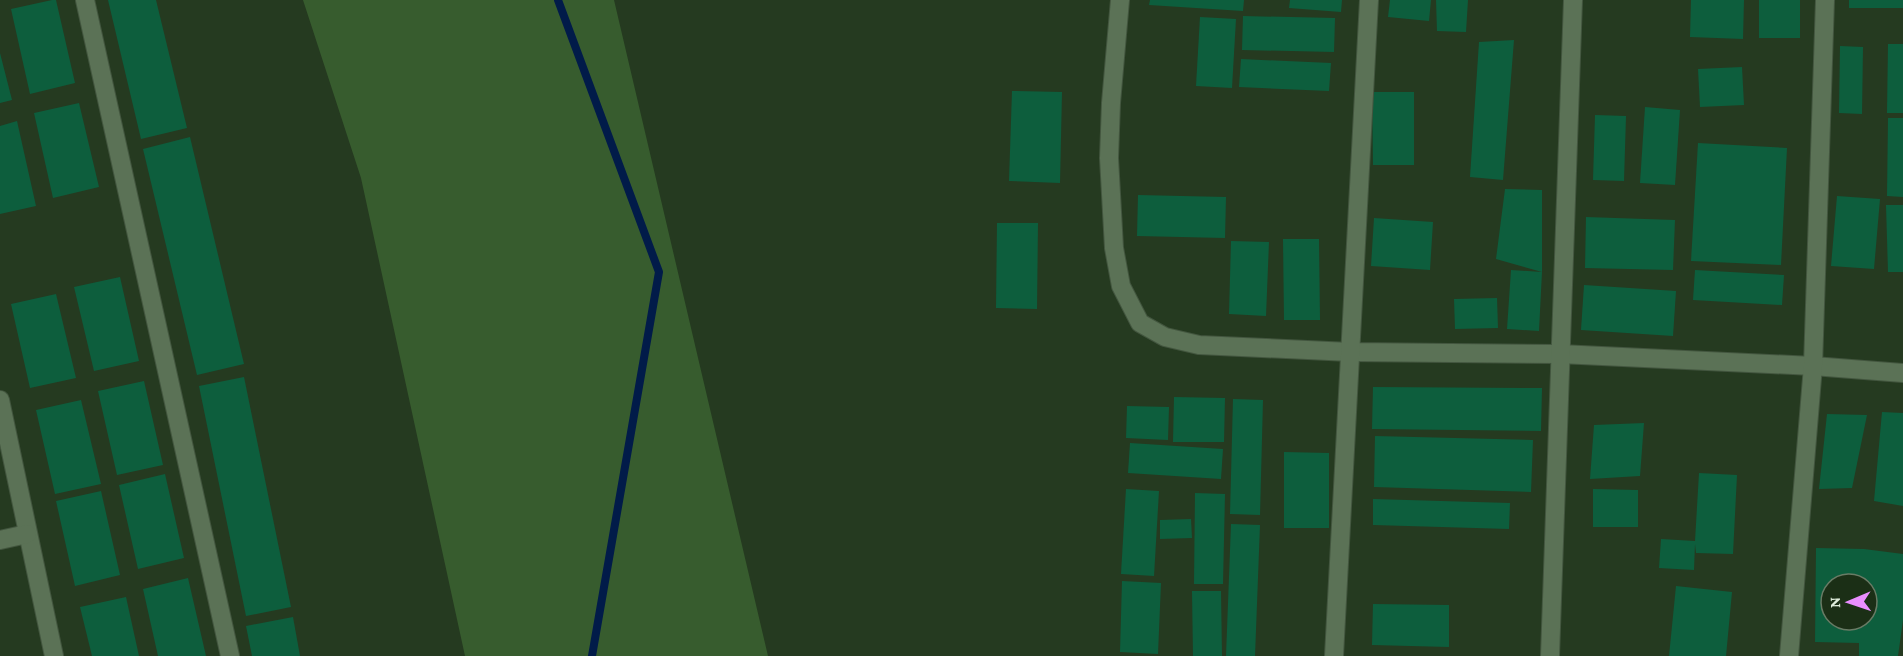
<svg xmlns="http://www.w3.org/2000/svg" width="1903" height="656" font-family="'Crimson Pro',serif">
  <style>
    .green { fill: #375c2e }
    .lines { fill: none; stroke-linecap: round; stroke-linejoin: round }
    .stream { stroke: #011b49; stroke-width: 8 }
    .building { fill: #0d5e3d; fill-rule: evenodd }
    .minor-casing { stroke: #43563f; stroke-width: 20 }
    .minor { stroke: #5b7256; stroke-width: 18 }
  </style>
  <rect width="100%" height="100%" fill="#253a20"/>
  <path class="green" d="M 303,0 L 614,0 L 768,656 L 465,656 L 361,178 Z"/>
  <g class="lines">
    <path class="stream" d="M 558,0 L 659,272 L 592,656"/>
  </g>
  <g class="building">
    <path d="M 52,0 L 56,0 L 75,83 L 30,94 L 11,9 Z"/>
    <path d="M 108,0 L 156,0 L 187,128 L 141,139 Z"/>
    <path d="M 1150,0 L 1244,0 L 1243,11 L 1149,5 Z"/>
    <path d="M 1290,0 L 1342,0 L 1341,12 L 1289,8 Z"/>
    <path d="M 1390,0 L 1431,0 L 1429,21 L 1388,17 Z"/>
    <path d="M 1436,0 L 1468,0 L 1466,32 L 1437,31 Z"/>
    <path d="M 1691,0 L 1744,0 L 1743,39 L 1690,37 Z"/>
    <rect x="1759" y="0" width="41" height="38"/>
    <rect x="1849" y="0" width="54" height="8"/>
    <path d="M 1243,16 L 1335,18 L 1334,52 L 1242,50 Z"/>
    <path d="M 1200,17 L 1236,19 L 1232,88 L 1196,86 Z"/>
    <path d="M 1514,40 L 1503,180 L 1470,177 L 1479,42 Z"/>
    <path d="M 1888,44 L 1903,44 L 1903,113 L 1887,113 Z"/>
    <path d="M 1840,46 L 1863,47 L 1862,114 L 1839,113 Z"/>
    <path d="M 0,53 L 12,100 L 0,103 Z"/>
    <path d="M 1241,59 L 1331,63 L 1329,91 L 1239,87 Z"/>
    <path d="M 1742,67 L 1744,105 L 1700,107 L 1698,69 Z"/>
    <path d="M 1012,91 L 1062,92 L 1060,183 L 1009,181 Z"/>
    <path d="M 1372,92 L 1414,92 L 1414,165 L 1373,165 Z"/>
    <path d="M 79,103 L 99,187 L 53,198 L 34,113 Z"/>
    <path d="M 1645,107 L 1680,110 L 1675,185 L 1640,183 Z"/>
    <path d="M 1595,115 L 1626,116 L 1624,181 L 1593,180 Z"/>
    <path d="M 1888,118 L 1903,118 L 1903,197 L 1887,196 Z"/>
    <path d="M 17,121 L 36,206 L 0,214 L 0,126 Z"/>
    <path d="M 190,137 L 244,364 L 197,375 L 143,149 Z"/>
    <path d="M 1698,143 L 1787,148 L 1781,265 L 1691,261 Z"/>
    <path d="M 1505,189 L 1542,190 L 1542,272 L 1539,331 L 1507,329 L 1511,270 L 1542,272 L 1496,259 Z"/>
    <path d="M 1138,195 L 1226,197 L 1225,238 L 1137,236 Z"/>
    <path d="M 1837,196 L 1880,199 L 1874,269 L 1831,266 Z"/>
    <path d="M 1886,205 L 1903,205 L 1903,272 L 1888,272 Z"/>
    <path d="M 1586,217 L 1675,220 L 1673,270 L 1585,268 Z"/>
    <path d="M 1374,218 L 1433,222 L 1430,270 L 1371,266 Z"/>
    <path d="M 997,223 L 1038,223 L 1037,309 L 996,308 Z"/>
    <path d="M 1283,239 L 1319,239 L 1320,320 L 1284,320 Z"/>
    <path d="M 1231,241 L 1269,242 L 1266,316 L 1229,314 Z"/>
    <path d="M 1695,270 L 1784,275 L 1782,305 L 1693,300 Z"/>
    <path d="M 120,277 L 139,361 L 94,371 L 74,287 Z"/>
    <path d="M 1584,285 L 1676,291 L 1673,336 L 1581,330 Z"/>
    <path d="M 56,294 L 76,378 L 30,388 L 11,304 Z"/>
    <path d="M 1497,298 L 1498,328 L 1455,329 L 1454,299 Z"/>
    <path d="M 244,377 L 291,607 L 246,616 L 199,386 Z"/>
    <path d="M 144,381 L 163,465 L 117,475 L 98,391 Z"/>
    <path d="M 1373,387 L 1542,388 L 1541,431 L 1372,429 Z"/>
    <path d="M 1174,397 L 1225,398 L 1224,442 L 1173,442 Z"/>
    <path d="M 1233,399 L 1263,400 L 1260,515 L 1230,514 Z"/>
    <path d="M 81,400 L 101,484 L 55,494 L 36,410 Z"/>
    <path d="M 1127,406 L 1169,407 L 1168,440 L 1126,438 Z"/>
    <path d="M 1882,412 L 1903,413 L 1903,506 L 1874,501 Z"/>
    <path d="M 1827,414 L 1867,415 L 1852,488 L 1819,489 Z"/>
    <path d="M 1644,423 L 1640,476 L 1590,479 L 1594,425 Z"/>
    <path d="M 1375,436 L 1533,440 L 1531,492 L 1374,487 Z"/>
    <path d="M 1130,443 L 1223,449 L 1221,479 L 1128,473 Z"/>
    <path d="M 1284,452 L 1329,453 L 1329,528 L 1284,528 Z"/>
    <path d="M 1699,473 L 1737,475 L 1733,554 L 1696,553 L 1695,544 L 1694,570 L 1659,568 L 1661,539 L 1695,541 Z"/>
    <path d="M 165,474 L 184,558 L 138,569 L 119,485 Z"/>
    <path d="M 1126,489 L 1159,491 L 1154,576 L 1121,574 Z"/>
    <path d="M 1593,489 L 1638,490 L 1638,527 L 1593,527 Z"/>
    <path d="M 101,491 L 120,575 L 75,586 L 56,501 Z"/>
    <path d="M 1195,493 L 1225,494 L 1223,584 L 1194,584 Z"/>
    <path d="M 1373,499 L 1510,503 L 1509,529 L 1373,525 Z"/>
    <path d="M 1191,519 L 1192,538 L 1160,539 L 1160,520 Z"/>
    <path d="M 1231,524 L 1260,525 L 1255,656 L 1226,656 Z"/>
    <path d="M 1816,548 L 1864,549 L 1903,554 L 1903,620 L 1898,656 L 1859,656 L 1859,643 L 1815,642 ZM 1831,584 L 1867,584 L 1867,620 L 1831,620 Z"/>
    <path d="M 188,578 L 206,656 L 158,656 L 143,589 Z"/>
    <path d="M 1122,581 L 1161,583 L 1158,654 L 1120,652 Z"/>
    <path d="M 1676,586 L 1732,592 L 1726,656 L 1669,656 Z"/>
    <path d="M 1192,591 L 1221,591 L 1222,656 L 1193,656 Z"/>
    <path d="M 126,597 L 139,656 L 92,656 L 80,607 Z"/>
    <path d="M 1373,604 L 1449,605 L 1449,647 L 1372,645 Z"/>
    <path d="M 293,617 L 300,656 L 252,656 L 246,626 Z"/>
  </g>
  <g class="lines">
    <defs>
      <g id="minor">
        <path d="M 85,0 L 230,656"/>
        <path d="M 1120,0 L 1111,103 L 1109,158 L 1114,248 L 1121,286 L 1140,323 L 1165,337 L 1199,345 L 1350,352 L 1560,354 L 1813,366 L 1903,373"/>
        <path d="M 0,400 L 54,656"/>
        <path d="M 0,540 L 27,534"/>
        <path d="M 1334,656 L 1369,0"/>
        <path d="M 1550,656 L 1573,0"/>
        <path d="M 1789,656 L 1813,366 L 1825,0"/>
      </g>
    </defs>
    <use href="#minor" class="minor-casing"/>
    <use href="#minor" class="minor"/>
  </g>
  <g transform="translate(1849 602) rotate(268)"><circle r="28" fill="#1b2f16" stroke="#697b65" stroke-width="1.5"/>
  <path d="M0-4.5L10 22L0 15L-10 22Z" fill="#e98eff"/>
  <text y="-9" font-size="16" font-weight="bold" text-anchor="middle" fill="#deecdb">N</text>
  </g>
</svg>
